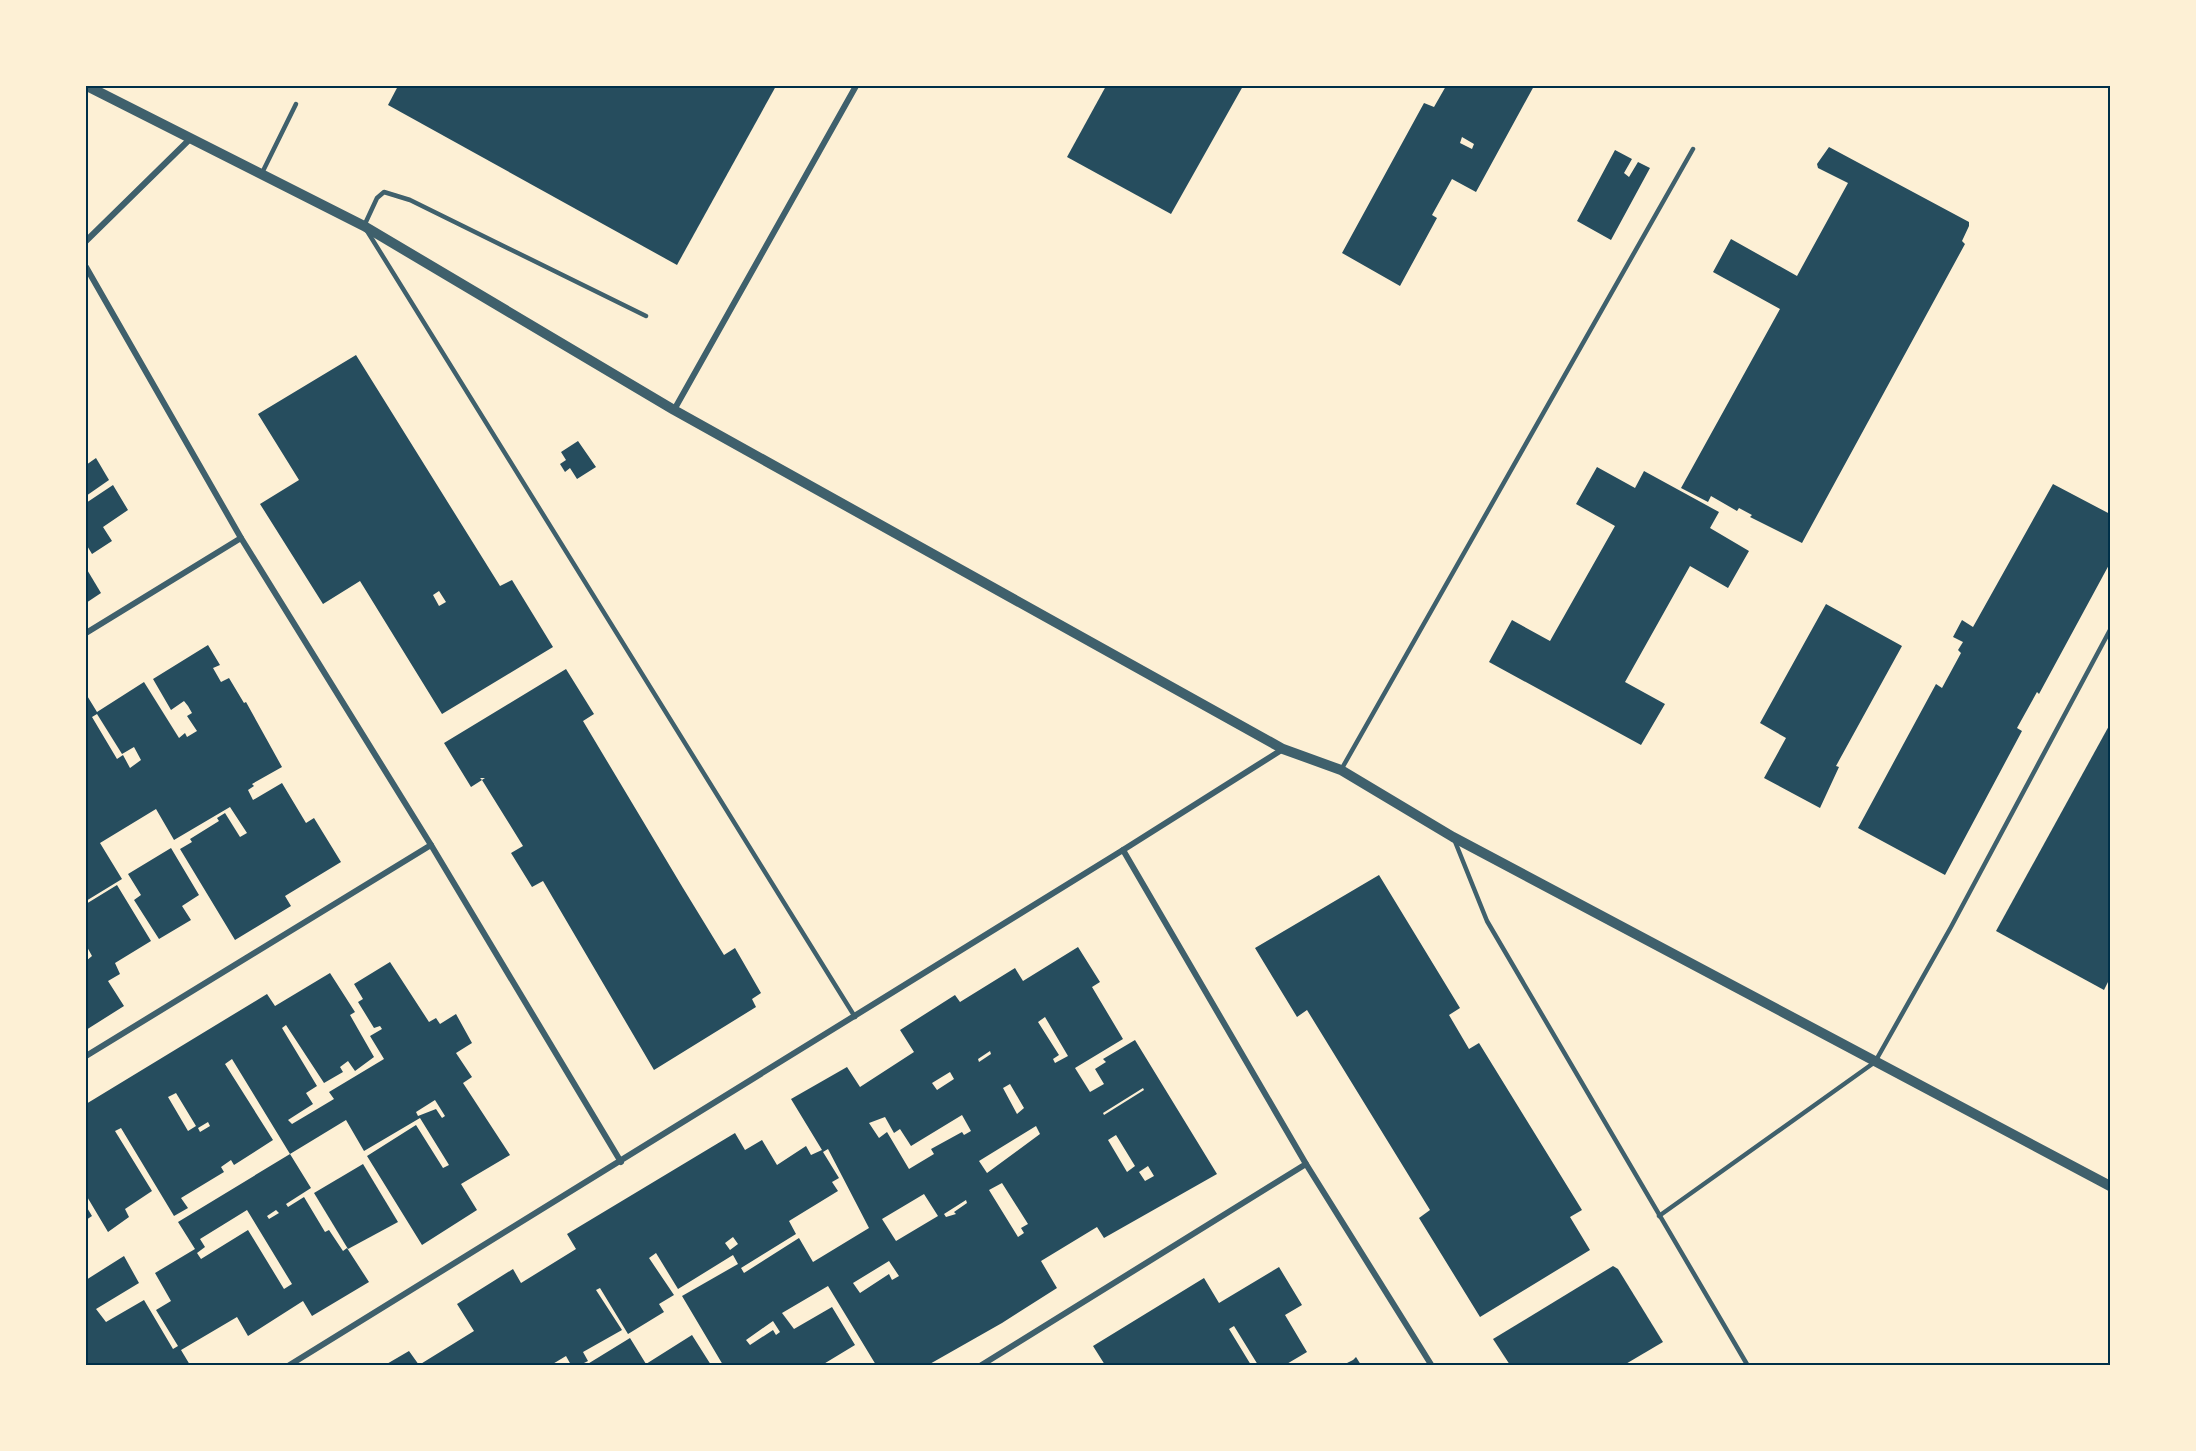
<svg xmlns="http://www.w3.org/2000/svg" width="2196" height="1451" font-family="Karla,sans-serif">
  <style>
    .building { fill: #264d5e; fill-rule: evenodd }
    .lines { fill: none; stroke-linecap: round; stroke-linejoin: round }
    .service { stroke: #3f606c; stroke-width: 4.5 }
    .minor { stroke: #3f606c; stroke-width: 6 }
    .tertiary { stroke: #3f606c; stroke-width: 10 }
    .neatline { fill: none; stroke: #003049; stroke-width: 2 }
  </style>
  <rect width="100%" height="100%" fill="#fdf0d5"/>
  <g class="building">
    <path d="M 398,86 L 776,86 L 677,265 L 388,105 Z"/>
    <path d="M 1106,86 L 1243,86 L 1171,214 L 1067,157 Z"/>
    <path d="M 1446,86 L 1534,86 L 1476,192 L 1452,179 L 1432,215 L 1437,218 L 1400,286 L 1342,253 L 1424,103 L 1434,107 ZM 1462,137 L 1474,144 L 1472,149 L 1460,143 Z"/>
    <path d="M 1829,147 L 1969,222 L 1969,226 L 1962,241 L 1965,244 L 1802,543 L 1750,517 L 1752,515 L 1739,508 L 1737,511 L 1711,496 L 1708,502 L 1681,488 L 1780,309 L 1713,272 L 1731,239 L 1797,276 L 1848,183 L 1818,168 L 1817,164 Z"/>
    <path d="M 1615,150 L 1632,159 L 1624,173 L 1629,177 L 1638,162 L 1650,168 L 1611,240 L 1577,221 Z"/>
    <path d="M 356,355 L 500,586 L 512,580 L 553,647 L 442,714 L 360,581 L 323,604 L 260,504 L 299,480 L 258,414 ZM 439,591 L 446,602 L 439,606 L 433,595 Z"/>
    <path d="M 578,441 L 596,467 L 577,479 L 570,468 L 565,472 L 560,464 L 566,460 L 561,452 Z"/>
    <path d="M 96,458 L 109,480 L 86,496 L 86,465 Z"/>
    <path d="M 1597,467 L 1635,488 L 1644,471 L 1719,512 L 1710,528 L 1749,551 L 1728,588 L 1690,566 L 1625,682 L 1665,704 L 1641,745 L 1489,662 L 1512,620 L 1550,641 L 1615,526 L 1576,504 Z"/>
    <path d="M 2053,484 L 2110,514 L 2110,563 L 2039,694 L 2037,692 L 2017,728 L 2022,731 L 1945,875 L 1858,828 L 1936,684 L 1942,688 L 1961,653 L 1958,650 L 1963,642 L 1953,637 L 1962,620 L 1973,627 Z"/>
    <path d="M 113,485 L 128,510 L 103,527 L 112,541 L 92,554 L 86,544 L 86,503 Z"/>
    <path d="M 86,568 L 101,593 L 86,603 Z"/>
    <path d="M 1826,604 L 1902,646 L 1836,766 L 1839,767 L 1820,808 L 1764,778 L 1786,738 L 1760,723 Z"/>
    <path d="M 208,645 L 220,665 L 213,668 L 221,682 L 229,678 L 244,703 L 246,702 L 282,767 L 252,784 L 254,786 L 248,790 L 253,800 L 282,783 L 306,823 L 314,818 L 341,862 L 285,896 L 291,906 L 235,940 L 180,849 L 192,842 L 190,839 L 219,821 L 217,818 L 225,813 L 240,837 L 247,833 L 230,807 L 174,840 L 156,809 L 100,843 L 122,879 L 86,901 L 86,694 L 97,712 L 144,682 L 179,738 L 185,733 L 187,737 L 197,731 L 187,716 L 192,713 L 188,706 L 184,701 L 171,710 L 153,679 ZM 97,714 L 122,754 L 134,747 L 141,760 L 130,768 L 123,755 L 117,759 L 92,717 Z"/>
    <path d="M 566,669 L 594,714 L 583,721 L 683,888 L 724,955 L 735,948 L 761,993 L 752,999 L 756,1007 L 654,1070 L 543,881 L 532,887 L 511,853 L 523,846 L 482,780 L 485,778 L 480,778 L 482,780 L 471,787 L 444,743 Z"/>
    <path d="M 2110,724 L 2110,978 L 2104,990 L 1996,931 Z"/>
    <path d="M 171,848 L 199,895 L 182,906 L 191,920 L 159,939 L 134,900 L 141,895 L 128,874 Z"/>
    <path d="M 1379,875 L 1460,1008 L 1449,1015 L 1469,1049 L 1479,1043 L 1582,1210 L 1570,1217 L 1590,1250 L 1480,1317 L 1419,1218 L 1430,1210 L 1307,1010 L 1297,1017 L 1255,948 Z"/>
    <path d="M 117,885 L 151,941 L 115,963 L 120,974 L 108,981 L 124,1006 L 86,1030 L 86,961 L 92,956 L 86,945 L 86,904 Z"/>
    <path d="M 1078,947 L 1100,982 L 1092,987 L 1123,1039 L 1075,1068 L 1090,1092 L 1104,1084 L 1095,1069 L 1106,1062 L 1103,1059 L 1135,1040 L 1217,1174 L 1104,1238 L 1097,1227 L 1041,1261 L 1057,1288 L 1002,1323 L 928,1365 L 876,1365 L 828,1286 L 782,1313 L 794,1329 L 832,1307 L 855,1345 L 822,1365 L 723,1365 L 682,1296 L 738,1264 L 733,1255 L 678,1289 L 656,1253 L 649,1258 L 674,1295 L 659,1304 L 664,1312 L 628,1334 L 600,1288 L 596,1290 L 622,1330 L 583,1352 L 588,1361 L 580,1365 L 571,1365 L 566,1356 L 551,1365 L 385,1365 L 409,1351 L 419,1365 L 474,1331 L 457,1304 L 513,1269 L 521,1283 L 576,1249 L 567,1234 L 735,1133 L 745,1150 L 762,1140 L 777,1165 L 806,1146 L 811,1155 L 822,1150 L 791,1099 L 847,1067 L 860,1087 L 914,1052 L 900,1030 L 955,995 L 960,1002 L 1015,968 L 1023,981 ZM 1045,1017 L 1068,1056 L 1055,1063 L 1053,1059 L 1059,1055 L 1038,1022 ZM 990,1051 L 991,1054 L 979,1062 L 978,1059 ZM 950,1072 L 954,1079 L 937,1090 L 932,1083 ZM 1010,1084 L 1024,1108 L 1017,1114 L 1003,1088 ZM 1143,1088 L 1144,1090 L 1104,1115 L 1103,1113 ZM 962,1115 L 971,1131 L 964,1135 L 962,1132 L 931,1149 L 934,1154 L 909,1169 L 887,1132 L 879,1138 L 869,1123 L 885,1117 L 894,1133 L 900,1129 L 911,1146 ZM 1036,1126 L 1040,1134 L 987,1173 L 979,1161 ZM 1116,1135 L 1135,1166 L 1127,1172 L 1108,1140 ZM 828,1149 L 869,1228 L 813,1262 L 799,1238 L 744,1273 L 741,1268 L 796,1234 L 789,1221 L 838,1191 L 832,1182 L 839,1178 L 823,1152 ZM 1148,1166 L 1154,1176 L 1145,1181 L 1139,1172 ZM 1002,1183 L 1028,1224 L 1021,1228 L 1024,1233 L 1018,1237 L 989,1190 ZM 924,1194 L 938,1216 L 896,1241 L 882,1219 ZM 966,1200 L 967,1203 L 954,1212 L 956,1214 L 946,1217 L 944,1214 ZM 733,1237 L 738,1244 L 730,1250 L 725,1243 ZM 889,1261 L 899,1276 L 892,1280 L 889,1274 L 860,1293 L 853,1283 ZM 773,1321 L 780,1332 L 776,1335 L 773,1330 L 750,1345 L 746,1340 Z"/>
    <path d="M 390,962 L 429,1022 L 436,1018 L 440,1024 L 456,1014 L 472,1043 L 456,1053 L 472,1077 L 463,1083 L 510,1155 L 461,1184 L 477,1210 L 422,1245 L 367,1156 L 416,1125 L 443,1168 L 449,1165 L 420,1118 L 364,1151 L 346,1120 L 290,1154 L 311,1188 L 286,1204 L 288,1207 L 304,1197 L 325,1232 L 329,1230 L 343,1251 L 347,1248 L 369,1282 L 312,1316 L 303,1301 L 248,1336 L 237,1317 L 181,1350 L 190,1365 L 86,1365 L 86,1280 L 124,1256 L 139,1283 L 96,1309 L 106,1322 L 144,1300 L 173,1349 L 178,1346 L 156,1310 L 171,1301 L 155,1273 L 195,1249 L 178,1222 L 290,1154 L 232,1059 L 225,1064 L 273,1140 L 234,1165 L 231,1160 L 221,1167 L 224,1172 L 181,1198 L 188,1208 L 174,1216 L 121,1128 L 115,1131 L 152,1191 L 125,1209 L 129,1217 L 108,1232 L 86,1195 L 86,1104 L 267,994 L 275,1006 L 330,973 L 355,1012 L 350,1015 L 374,1057 L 355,1071 L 348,1061 L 340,1067 L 343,1072 L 324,1083 L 286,1025 L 282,1028 L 317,1086 L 306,1093 L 313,1104 L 288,1120 L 292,1124 L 334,1099 L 329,1092 L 384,1059 L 370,1036 L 382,1029 L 380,1026 L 374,1028 L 358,1002 L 363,999 L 354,984 ZM 176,1093 L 196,1126 L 188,1131 L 168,1097 ZM 435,1100 L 445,1116 L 442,1118 L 436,1109 L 418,1116 L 416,1112 ZM 208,1122 L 210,1126 L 200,1132 L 198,1128 ZM 247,1210 L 292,1284 L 284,1289 L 248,1230 L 201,1259 L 197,1253 L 205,1247 L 200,1239 ZM 276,1210 L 279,1213 L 269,1219 L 267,1216 Z"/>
    <path d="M 363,1164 L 398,1222 L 348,1249 L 314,1193 Z"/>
    <path d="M 86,1206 L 92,1216 L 86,1220 Z"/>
    <path d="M 1613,1266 L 1618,1269 L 1663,1342 L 1624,1365 L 1510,1365 L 1493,1339 Z"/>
    <path d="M 1279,1267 L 1302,1305 L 1285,1315 L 1307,1352 L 1285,1365 L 1258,1365 L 1234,1326 L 1229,1329 L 1251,1365 L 1105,1365 L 1093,1346 L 1204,1278 L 1219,1303 Z"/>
    <path d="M 692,1335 L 711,1365 L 586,1365 L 630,1338 L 646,1364 Z"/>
    <path d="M 1356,1357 L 1361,1365 L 1343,1365 L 1353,1360 Z"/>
  </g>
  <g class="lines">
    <g class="service">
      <path d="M 262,173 L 296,104"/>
      <path d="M 646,316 L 410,200 L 384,192 L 377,198 L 364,226 L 855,1017"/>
      <path d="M 1341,770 L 1693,149"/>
      <path d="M 1454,839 L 1487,921 L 1748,1366"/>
      <path d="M 1659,1216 L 1875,1062 L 1951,927 L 2110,630"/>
    </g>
    <g class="minor">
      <path d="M 86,241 L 191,138"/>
      <path d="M 86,267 L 241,538 L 431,845 L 621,1162"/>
      <path d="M 674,410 L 856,86"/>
      <path d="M 86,633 L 241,538"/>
      <path d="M 1283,749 L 1123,850 L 1306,1164 L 1432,1366"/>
      <path d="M 86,1056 L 431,845"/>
      <path d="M 288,1366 L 1123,850"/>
      <path d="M 980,1366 L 1306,1164"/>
    </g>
    <path class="tertiary" d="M 87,86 L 364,226 L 674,410 L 1283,749 L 1341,770 L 1453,837 L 2110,1186"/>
  </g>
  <rect width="2196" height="1451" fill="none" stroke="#fdf0d5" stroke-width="174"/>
  <rect x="87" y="87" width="2022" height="1277" class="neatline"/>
</svg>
